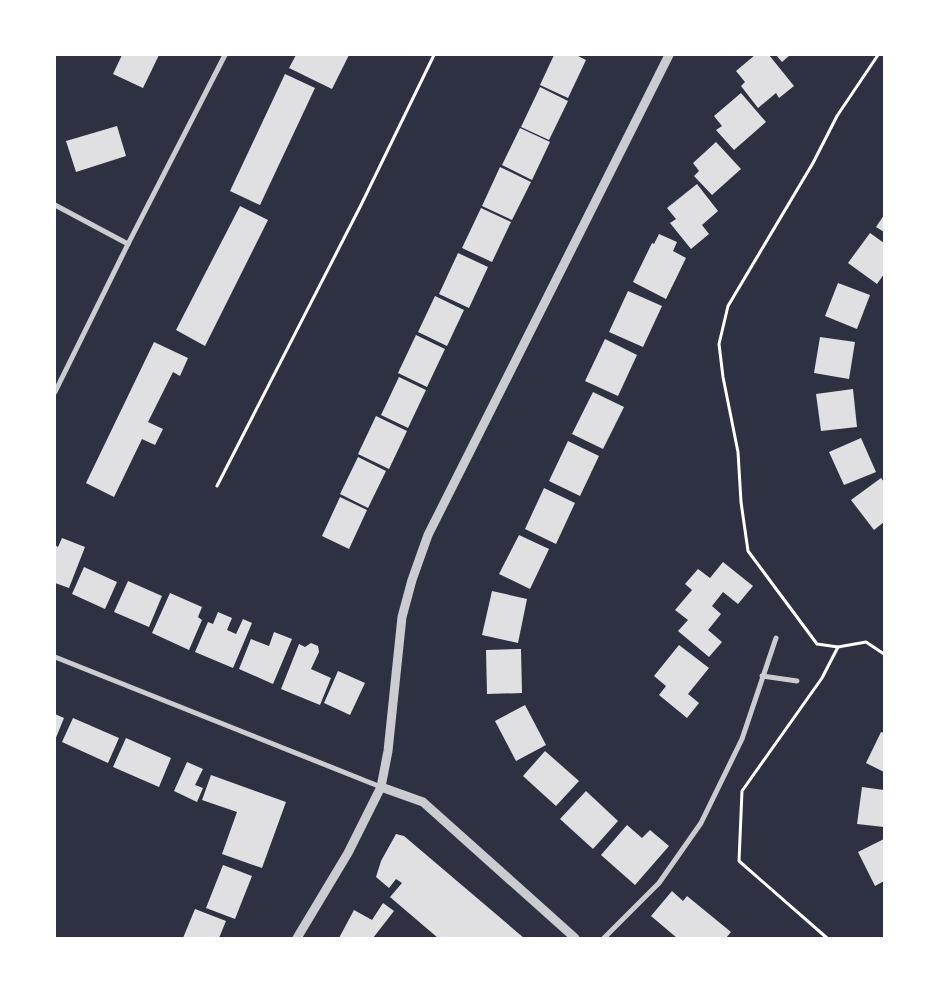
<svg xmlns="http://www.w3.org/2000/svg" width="939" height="993" font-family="'Work Sans',sans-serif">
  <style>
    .building { fill: #e0e0e3 }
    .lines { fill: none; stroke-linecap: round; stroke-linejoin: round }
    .path { stroke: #fff; stroke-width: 3 }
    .minor { stroke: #caccd0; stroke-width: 5 }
    .tertiary { stroke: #caccd0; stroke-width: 9 }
  </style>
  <rect width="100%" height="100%" fill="#2d3142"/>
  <g class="building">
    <path d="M 122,55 L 159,55 L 143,88 L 113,74 Z"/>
    <path d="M 296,55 L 349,55 L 332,89 L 289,68 Z"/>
    <path d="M 554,55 L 576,55 L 586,60 L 568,98 L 540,85 Z"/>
    <path d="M 755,55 L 769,55 L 794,86 L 779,98 L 776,93 L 758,108 L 741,86 L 745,82 L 736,71 Z"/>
    <path d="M 776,55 L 790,55 L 782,62 Z"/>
    <path d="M 285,74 L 315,88 L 260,205 L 230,191 Z"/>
    <path d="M 540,87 L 568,101 L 549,140 L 521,127 Z"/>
    <path d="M 741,93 L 766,122 L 734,150 L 716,130 L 722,126 L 714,116 Z"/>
    <path d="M 117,126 L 126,156 L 76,172 L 66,141 Z"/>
    <path d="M 520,128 L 550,142 L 532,180 L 502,165 Z"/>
    <path d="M 716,142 L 741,169 L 712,195 L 694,176 L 699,171 L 693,163 Z"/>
    <path d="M 500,167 L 531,182 L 512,220 L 482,206 Z"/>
    <path d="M 697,184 L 718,211 L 702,225 L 709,234 L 691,249 L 670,223 L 676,219 L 667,208 Z"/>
    <path d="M 240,206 L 268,220 L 205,346 L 176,330 Z"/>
    <path d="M 481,208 L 511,222 L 492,262 L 462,248 Z"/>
    <path d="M 884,215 L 884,232 L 876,227 Z"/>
    <path d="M 870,233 L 884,243 L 884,274 L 877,284 L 848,263 Z"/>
    <path d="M 659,234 L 677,242 L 673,251 L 686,258 L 666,299 L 633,282 L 652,243 L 654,244 Z"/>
    <path d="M 458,253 L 488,267 L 469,308 L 439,294 Z"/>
    <path d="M 838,283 L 870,295 L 857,329 L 825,316 Z"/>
    <path d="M 628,291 L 662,306 L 643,347 L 609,332 Z"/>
    <path d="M 435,296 L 464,310 L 447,346 L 418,332 Z"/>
    <path d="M 416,335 L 445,349 L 427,387 L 398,373 Z"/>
    <path d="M 820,337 L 855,342 L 849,379 L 814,373 Z"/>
    <path d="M 605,339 L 637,355 L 618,396 L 585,381 Z"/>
    <path d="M 154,342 L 188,358 L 180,376 L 173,372 L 148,422 L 163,429 L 155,445 L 142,439 L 114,497 L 86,483 Z"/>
    <path d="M 399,377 L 426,390 L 408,428 L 381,415 Z"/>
    <path d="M 853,389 L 857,427 L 821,431 L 816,394 Z"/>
    <path d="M 593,392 L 624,407 L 603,449 L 572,434 Z"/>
    <path d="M 376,416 L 407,431 L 389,469 L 358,454 Z"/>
    <path d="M 861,438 L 876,472 L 844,485 L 829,452 Z"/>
    <path d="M 568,441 L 599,456 L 580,496 L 549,481 Z"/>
    <path d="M 358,457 L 386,471 L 368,508 L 340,494 Z"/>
    <path d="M 881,478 L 884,482 L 884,522 L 874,530 L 851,500 Z"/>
    <path d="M 544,488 L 575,503 L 556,544 L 525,529 Z"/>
    <path d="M 340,497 L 367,510 L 349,549 L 322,536 Z"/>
    <path d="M 519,535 L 549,549 L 530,589 L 499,574 Z"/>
    <path d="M 62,538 L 85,547 L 69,588 L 55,583 L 55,545 L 58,547 Z"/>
    <path d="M 723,562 L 753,586 L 738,604 L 723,592 L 712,606 L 721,614 L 708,630 L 722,642 L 709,657 L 678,631 L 688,620 L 675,610 L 692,590 L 685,584 L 698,569 L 710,578 Z"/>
    <path d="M 84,567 L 117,582 L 105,609 L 72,594 Z"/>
    <path d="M 128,581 L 162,596 L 149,627 L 114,612 Z"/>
    <path d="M 492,591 L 527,599 L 518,643 L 482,635 Z"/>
    <path d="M 170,593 L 202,607 L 198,617 L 202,620 L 189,650 L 152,633 Z"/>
    <path d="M 218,612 L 232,618 L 227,630 L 236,634 L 243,619 L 252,623 L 233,668 L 195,652 L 208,622 L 213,624 Z"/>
    <path d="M 274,632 L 292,639 L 273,684 L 239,669 L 251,639 L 269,646 Z"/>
    <path d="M 311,643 L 318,646 L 319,652 L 311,669 L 331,678 L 320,705 L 281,689 L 299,644 L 305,647 Z"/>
    <path d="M 679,645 L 709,668 L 688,694 L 699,703 L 687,718 L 659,695 L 666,686 L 654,676 Z"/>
    <path d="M 521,649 L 522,693 L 487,694 L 486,650 Z"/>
    <path d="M 338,671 L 365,683 L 350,715 L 324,703 Z"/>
    <path d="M 525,705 L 546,745 L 516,761 L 495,721 Z"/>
    <path d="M 55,714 L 64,718 L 55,740 Z"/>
    <path d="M 73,718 L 119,738 L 108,763 L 62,742 Z"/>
    <path d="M 881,732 L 884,733 L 884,772 L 866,763 Z"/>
    <path d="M 126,738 L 171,758 L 159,787 L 113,767 Z"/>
    <path d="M 545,751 L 579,781 L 556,806 L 523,776 Z"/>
    <path d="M 187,762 L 203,769 L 195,785 L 203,788 L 197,802 L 174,791 Z"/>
    <path d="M 211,775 L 286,802 L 262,868 L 222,854 L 237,812 L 202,800 Z"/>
    <path d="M 862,787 L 884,790 L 884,827 L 857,824 Z"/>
    <path d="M 586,791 L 618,821 L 593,849 L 560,819 Z"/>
    <path d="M 627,825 L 642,838 L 650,830 L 669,846 L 635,885 L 601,855 Z"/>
    <path d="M 396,834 L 404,836 L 524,938 L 438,938 L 390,897 L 402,883 L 396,879 L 389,888 L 376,877 L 381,861 Z"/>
    <path d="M 884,839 L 884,881 L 875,886 L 858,852 Z"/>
    <path d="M 223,865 L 252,876 L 235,919 L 206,908 Z"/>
    <path d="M 672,891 L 683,901 L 687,896 L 731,932 L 726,938 L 677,938 L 651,916 Z"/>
    <path d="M 383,903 L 394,911 L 373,938 L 339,938 L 354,910 L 372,920 Z"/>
    <path d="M 195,909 L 226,921 L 219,938 L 183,938 Z"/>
  </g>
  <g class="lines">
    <g class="path">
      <path d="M 878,55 L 837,116 L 813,163 L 728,306 L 719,344 L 723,377 L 738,452 L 741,502 L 748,551 L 817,644 L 838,647 L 866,642 L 884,654"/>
      <path d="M 217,486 L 361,205 L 434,55"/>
      <path d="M 827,938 L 739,861 L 742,791 L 822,678 L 838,647"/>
    </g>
    <g class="minor">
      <path d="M 55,205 L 128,244"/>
      <path d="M 55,392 L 128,244 L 225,55"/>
      <path d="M 55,657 L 381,787"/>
      <path d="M 762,676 L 797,681"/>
      <path d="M 604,938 L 659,883 L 701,823 L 742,739 L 776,638"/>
    </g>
    <g class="tertiary">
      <path d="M 381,787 L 423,802 L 575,938"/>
      <path d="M 297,938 L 348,853 L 381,787 L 388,751 L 402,617 L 412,580 L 428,535 L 669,55"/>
    </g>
  </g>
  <rect width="939" height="993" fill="none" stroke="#ffffff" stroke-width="112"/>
</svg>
